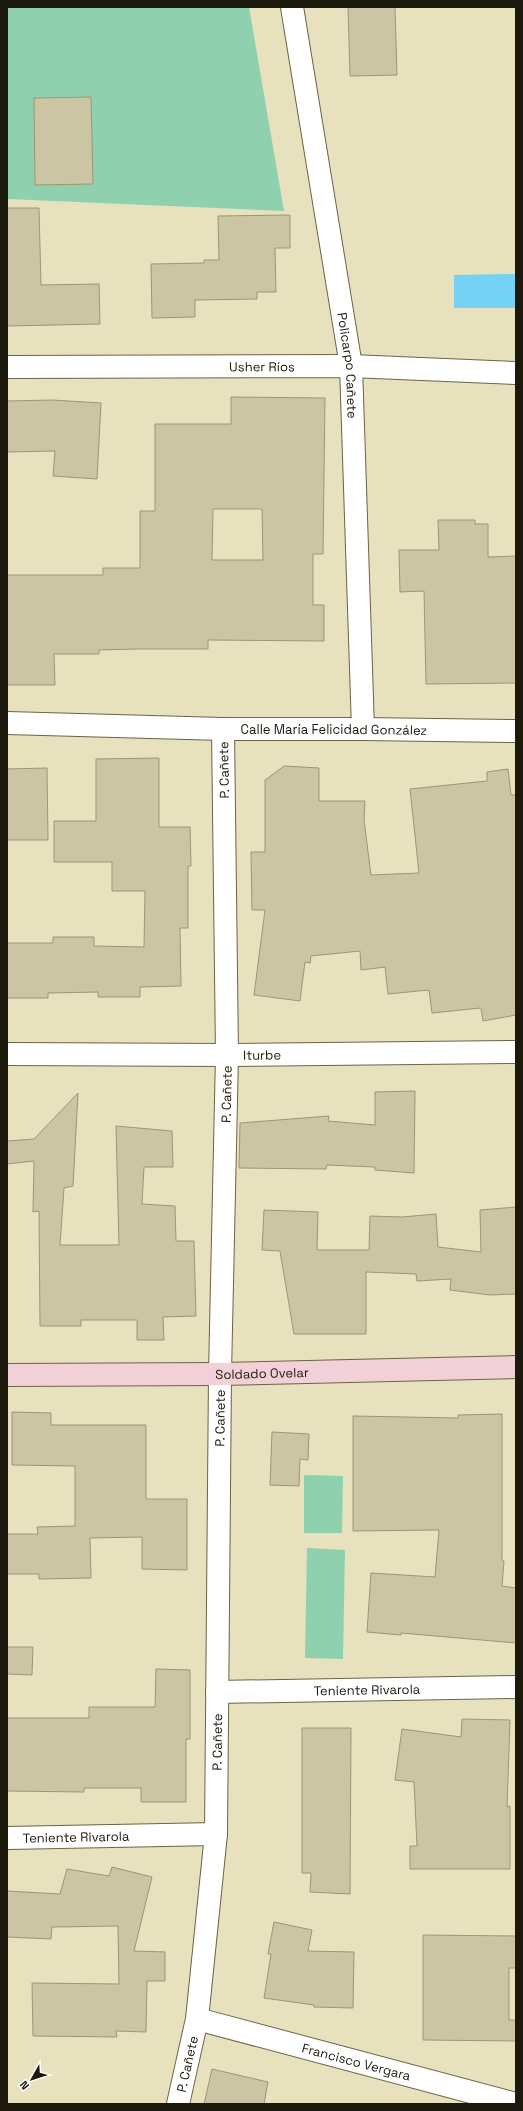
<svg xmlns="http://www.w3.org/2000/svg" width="523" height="2111" font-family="'Space Grotesk',sans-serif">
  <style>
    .green { fill: #8fd1af }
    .water { fill: #75d2f4 }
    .building { fill: #ccc5a3; stroke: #9d9676; fill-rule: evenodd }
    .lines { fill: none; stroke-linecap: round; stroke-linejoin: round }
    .minor-casing { stroke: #6b6446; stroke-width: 24 }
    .secondary-casing { stroke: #6b6446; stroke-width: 24 }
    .minor { stroke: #fff; stroke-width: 22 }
    .secondary { stroke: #f2d0d7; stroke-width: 22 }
    .labels { text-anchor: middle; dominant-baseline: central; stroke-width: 3.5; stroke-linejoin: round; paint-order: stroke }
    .street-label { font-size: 13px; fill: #1b180c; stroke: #fff }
  </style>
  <rect width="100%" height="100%" fill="#e8e1be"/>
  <g class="green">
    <path d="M 7,7 L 249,7 L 284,211 L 7,199 Z"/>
    <path d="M 304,1475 L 343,1476 L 342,1533 L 304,1533 Z"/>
    <path d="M 307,1548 L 345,1550 L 343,1659 L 305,1658 Z"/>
  </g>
  <path class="water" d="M 516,274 L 516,308 L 454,308 L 454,275 Z"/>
  <g class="building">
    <path d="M 348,7 L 395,7 L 397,75 L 350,76 Z"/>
    <path d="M 91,97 L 93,184 L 35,185 L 34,98 Z"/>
    <path d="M 7,208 L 39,208 L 41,285 L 99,284 L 100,324 L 7,326 Z"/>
    <path d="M 290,215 L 290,248 L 275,248 L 276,292 L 257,292 L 257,299 L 195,300 L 195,317 L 152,318 L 151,264 L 204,263 L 204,260 L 219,260 L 218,216 Z"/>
    <path d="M 231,397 L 325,398 L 323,554 L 313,554 L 313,605 L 324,605 L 324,641 L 208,640 L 208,649 L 136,649 L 99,650 L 99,654 L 54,654 L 55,685 L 7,685 L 7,575 L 103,575 L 103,568 L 140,568 L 140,511 L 155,511 L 155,424 L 231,424 ZM 213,509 L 262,509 L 263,560 L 212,560 Z"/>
    <path d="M 52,400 L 101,403 L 97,479 L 53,476 L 55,451 L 7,452 L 7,401 Z"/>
    <path d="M 438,520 L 475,520 L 475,524 L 488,524 L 488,557 L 516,556 L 516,683 L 426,684 L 424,591 L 400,592 L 399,550 L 439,550 Z"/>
    <path d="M 159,758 L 159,827 L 190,827 L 191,866 L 188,866 L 188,928 L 180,928 L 181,986 L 140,987 L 140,997 L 98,997 L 98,992 L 48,993 L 48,998 L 7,998 L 7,943 L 53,943 L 53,937 L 94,937 L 94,946 L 144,947 L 145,891 L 112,891 L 112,862 L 54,862 L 54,821 L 96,821 L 96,759 Z"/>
    <path d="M 284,766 L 319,768 L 319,801 L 365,801 L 364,820 L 371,875 L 419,873 L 410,789 L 487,781 L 487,772 L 508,769 L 511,795 L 516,795 L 516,1015 L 483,1021 L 481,1008 L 432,1013 L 429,990 L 388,994 L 385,967 L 361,970 L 360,951 L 311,956 L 310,963 L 305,962 L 300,1001 L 254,995 L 265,910 L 252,910 L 251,852 L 265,852 L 265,780 Z"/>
    <path d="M 47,768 L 48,840 L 7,840 L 7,769 Z"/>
    <path d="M 415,1091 L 414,1173 L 375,1170 L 375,1167 L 327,1165 L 326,1169 L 239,1168 L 240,1123 L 329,1116 L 328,1121 L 375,1125 L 375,1092 Z"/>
    <path d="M 78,1093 L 73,1186 L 64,1188 L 60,1245 L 119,1245 L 116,1126 L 172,1131 L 173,1167 L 144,1167 L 142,1204 L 175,1206 L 176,1241 L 194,1241 L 196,1316 L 163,1317 L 164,1340 L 137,1340 L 137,1320 L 81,1320 L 81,1326 L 40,1326 L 39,1211 L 33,1212 L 34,1161 L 7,1164 L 7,1141 L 34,1139 Z"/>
    <path d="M 516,1207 L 516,1294 L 490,1295 L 450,1290 L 451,1279 L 417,1281 L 416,1274 L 366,1272 L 366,1334 L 294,1334 L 280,1251 L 262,1250 L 264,1210 L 318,1212 L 317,1250 L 369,1250 L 370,1216 L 402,1217 L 436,1214 L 438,1247 L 481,1252 L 480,1210 Z"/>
    <path d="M 12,1412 L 51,1413 L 51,1425 L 146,1425 L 146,1499 L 187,1499 L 187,1570 L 142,1569 L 142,1537 L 90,1538 L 91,1578 L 39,1579 L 39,1574 L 7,1574 L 7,1534 L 38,1534 L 37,1527 L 75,1526 L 75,1466 L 12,1465 Z"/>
    <path d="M 502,1414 L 502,1560 L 504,1561 L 502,1586 L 516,1588 L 516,1643 L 401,1633 L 401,1635 L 367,1632 L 371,1573 L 435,1577 L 439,1530 L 353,1531 L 353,1416 L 458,1418 L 458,1415 Z"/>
    <path d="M 272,1432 L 309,1434 L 308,1460 L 300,1459 L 299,1486 L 270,1485 Z"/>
    <path d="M 7,1647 L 33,1647 L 32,1675 L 7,1674 Z"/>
    <path d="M 156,1669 L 190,1670 L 190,1739 L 186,1739 L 186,1802 L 141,1802 L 141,1788 L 84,1788 L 84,1792 L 7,1791 L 7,1718 L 89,1718 L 89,1707 L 155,1707 Z"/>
    <path d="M 462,1719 L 510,1720 L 507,1807 L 510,1806 L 510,1869 L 410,1869 L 410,1846 L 417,1846 L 414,1782 L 395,1780 L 402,1729 L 461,1737 Z"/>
    <path d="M 302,1728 L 351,1728 L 350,1894 L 310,1892 L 311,1873 L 302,1873 Z"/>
    <path d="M 112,1867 L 152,1877 L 134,1951 L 165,1952 L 165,1981 L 147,1981 L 146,2032 L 116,2031 L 117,2037 L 33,2036 L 32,1983 L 119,1984 L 118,1926 L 52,1927 L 51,1939 L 7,1937 L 7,1891 L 60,1894 L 67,1869 L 109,1876 Z"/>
    <path d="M 274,1922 L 312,1930 L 308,1951 L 354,1952 L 353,2008 L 314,2007 L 314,2005 L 264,1998 L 271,1954 L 268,1954 Z"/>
    <path d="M 423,1935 L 516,1936 L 516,1968 L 509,1968 L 509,2020 L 516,2020 L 516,2041 L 423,2040 Z"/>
    <path d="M 212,2069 L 268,2082 L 264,2104 L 204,2104 Z"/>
  </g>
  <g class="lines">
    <defs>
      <g id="minor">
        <path id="s1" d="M 292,7 L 351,366 L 363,729"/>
        <path id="s2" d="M 7,367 L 351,366 L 516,373"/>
        <path id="s3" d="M 7,723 L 223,729 L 363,729 L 516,731"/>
        <path id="s4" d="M 7,1054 L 227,1055 L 516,1052"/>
        <path id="s5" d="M 217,1692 L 516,1687"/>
        <path id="s6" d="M 7,1838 L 216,1834"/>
        <path id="s7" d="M 197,2019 L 516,2104"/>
        <path id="s8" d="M 178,2104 L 197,2019 L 216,1834 L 220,1374 L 227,1055 L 223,729"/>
      </g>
      <g id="secondary">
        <path id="s9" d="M 7,1375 L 220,1374 L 516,1367"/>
      </g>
    </defs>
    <use href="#minor" class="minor-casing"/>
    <use href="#secondary" class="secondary-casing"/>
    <use href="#minor" class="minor"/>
    <use href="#secondary" class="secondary"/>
  </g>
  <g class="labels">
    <g class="street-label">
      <text stroke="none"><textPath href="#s1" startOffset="363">Policarpo Cañete</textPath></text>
      <text stroke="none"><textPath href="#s2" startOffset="255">Usher Ríos</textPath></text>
      <text stroke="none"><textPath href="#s3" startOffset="327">Calle María Felicidad González</textPath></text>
      <text transform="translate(224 770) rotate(-91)">P. Cañete</text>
      <text stroke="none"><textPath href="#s4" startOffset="255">Iturbe</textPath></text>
      <text stroke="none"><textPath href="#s8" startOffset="1013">P. Cañete</textPath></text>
      <text stroke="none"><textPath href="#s9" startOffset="255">Soldado Ovelar</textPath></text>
      <text stroke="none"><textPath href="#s8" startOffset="689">P. Cañete</textPath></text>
      <text stroke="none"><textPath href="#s5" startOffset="150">Teniente Rivarola</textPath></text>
      <text stroke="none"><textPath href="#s8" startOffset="365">P. Cañete</textPath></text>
      <text stroke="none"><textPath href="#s6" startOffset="69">Teniente Rivarola</textPath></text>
      <text stroke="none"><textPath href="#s7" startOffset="165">Francisco Vergara</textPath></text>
      <text stroke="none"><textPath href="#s8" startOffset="41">P. Cañete</textPath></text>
    </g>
  </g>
  <rect width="523" height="2111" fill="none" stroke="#1b180c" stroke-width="16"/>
  <g transform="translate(32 2079) rotate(231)" stroke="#ffffff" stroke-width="3" paint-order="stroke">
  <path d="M0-3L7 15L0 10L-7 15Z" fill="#1b180c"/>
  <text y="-6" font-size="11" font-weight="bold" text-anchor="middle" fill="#1b180c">N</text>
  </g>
</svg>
